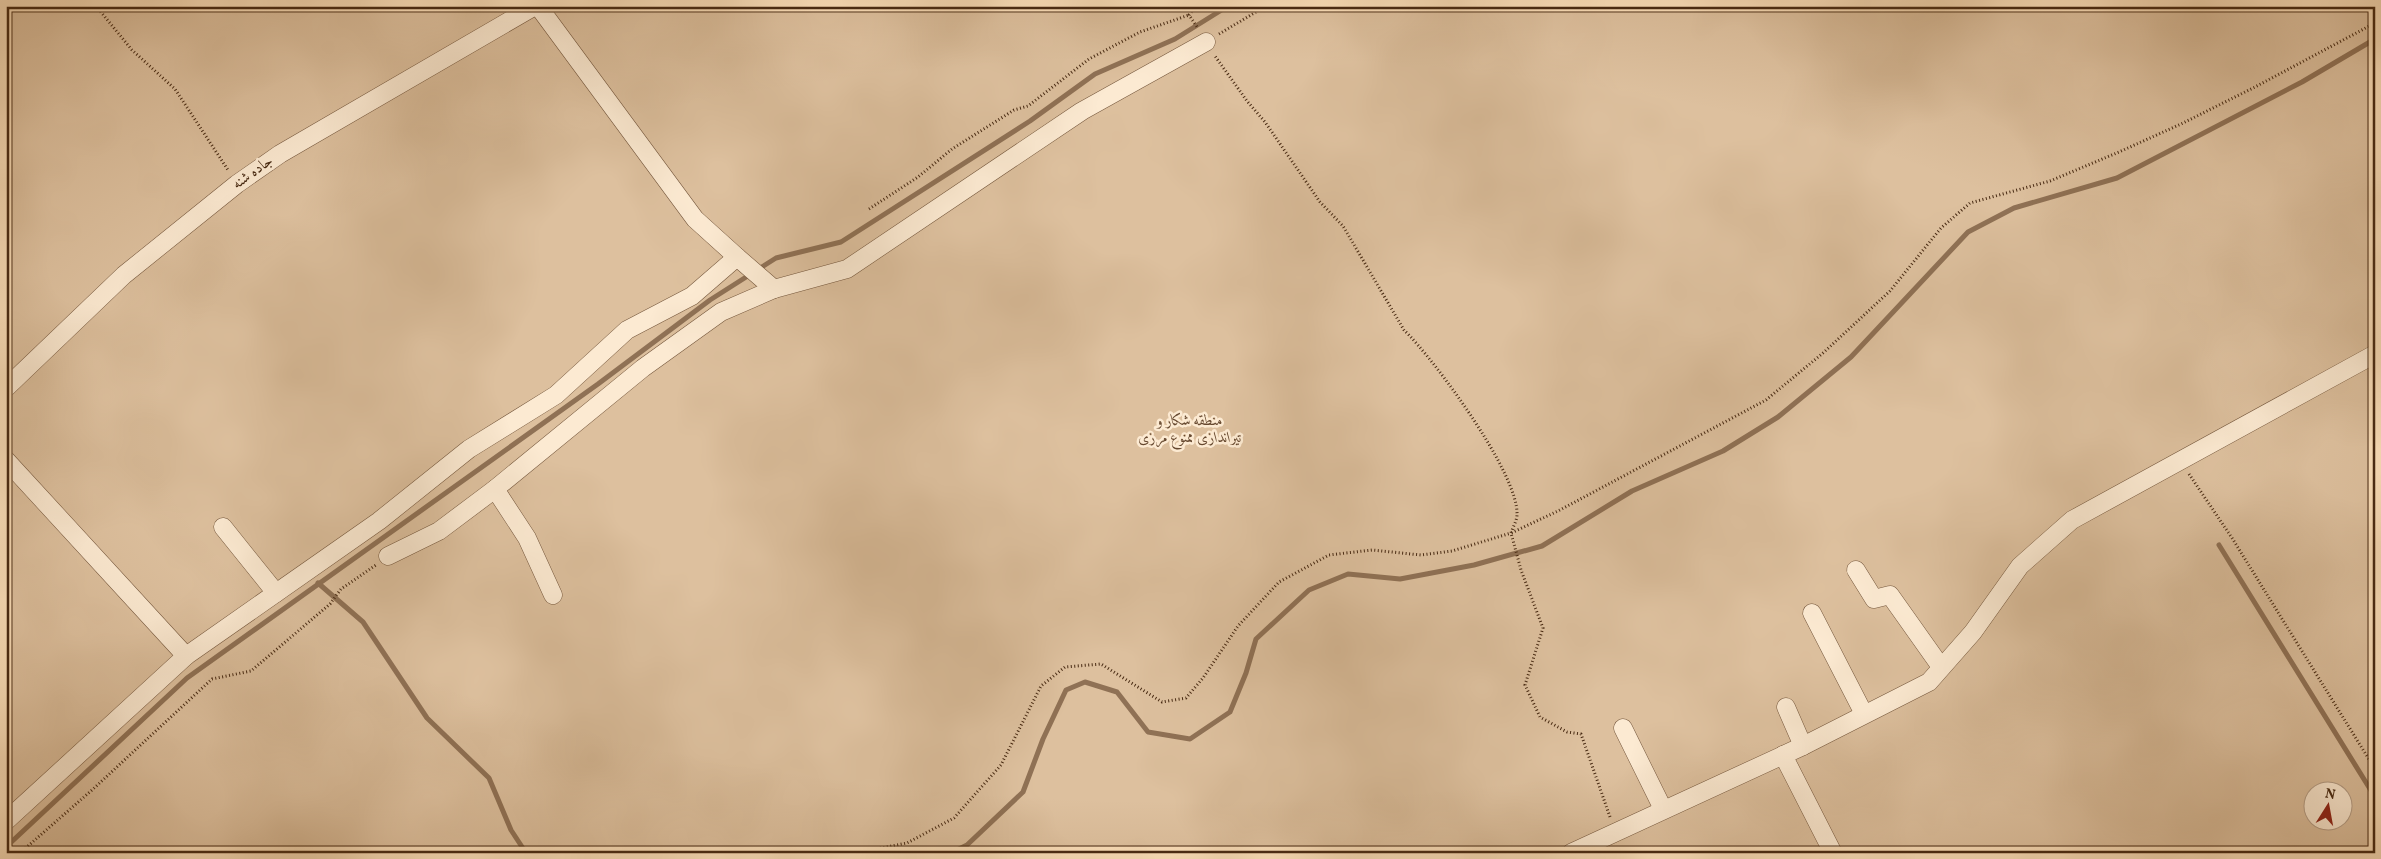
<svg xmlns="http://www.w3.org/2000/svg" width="2381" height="859" font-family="Vollkorn,Amiri,serif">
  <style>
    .green { fill: #ddc09e; stroke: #927558; fill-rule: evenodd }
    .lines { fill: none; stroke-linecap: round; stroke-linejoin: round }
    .stream { stroke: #8f7155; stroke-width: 5 }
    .minor-casing { stroke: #75573d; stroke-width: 19 }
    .path { stroke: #482a13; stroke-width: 3; stroke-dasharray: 1 2.5; stroke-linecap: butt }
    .minor { stroke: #fcead2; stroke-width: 18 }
    .labels { text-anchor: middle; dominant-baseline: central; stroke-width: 5; stroke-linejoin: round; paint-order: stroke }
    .street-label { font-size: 15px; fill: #482a13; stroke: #fcead2 }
    .park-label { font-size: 15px; font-style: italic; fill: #66482f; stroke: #fcead2 }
  </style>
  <rect width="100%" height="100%" fill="#fbdfba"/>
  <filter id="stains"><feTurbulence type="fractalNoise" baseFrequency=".004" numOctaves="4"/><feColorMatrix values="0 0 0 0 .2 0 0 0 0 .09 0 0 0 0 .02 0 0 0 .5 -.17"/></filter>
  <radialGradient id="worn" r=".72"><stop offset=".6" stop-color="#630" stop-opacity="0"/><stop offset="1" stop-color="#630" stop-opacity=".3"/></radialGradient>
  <path class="green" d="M 6,6 L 2375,6 L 2375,853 L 6,853 ZM 2314,792 L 2344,792 L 2344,822 L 2314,822 Z"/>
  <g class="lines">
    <g class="stream">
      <path d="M 2219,545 L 2375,797"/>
      <path d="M 318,583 L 363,622 L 427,718 L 489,778 L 511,830 L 526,853"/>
      <path d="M 6,847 L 187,678 L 598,384 L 710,300 L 776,258 L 841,242 L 1030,121 L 1095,74 L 1175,39 L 1228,6"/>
      <path d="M 951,853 L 967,845 L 1023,792 L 1043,739 L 1066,690 L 1085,682 L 1117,692 L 1148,732 L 1190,739 L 1230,712 L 1246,673 L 1256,639 L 1309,590 L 1348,574 L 1400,579 L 1474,565 L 1542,546 L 1632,491 L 1723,451 L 1778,417 L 1851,357 L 1968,232 L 2014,208 L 2117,178 L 2302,82 L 2375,39"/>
    </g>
    <defs>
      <g id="minor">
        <path d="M 538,6 L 695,219 L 737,257"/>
        <path d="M 6,388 L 124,275 L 237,184 L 280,154 L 535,6"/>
        <path d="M 6,460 L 186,656 L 379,521 L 469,449 L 556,395 L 627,330 L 692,296 L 737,257 L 774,289 L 847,269 L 1082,111 L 1206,42"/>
        <path d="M 495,489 L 527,538 L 553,595"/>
        <path d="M 223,527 L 276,593"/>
        <path d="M 388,556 L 439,531 L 495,489 L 643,368 L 721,312 L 774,289"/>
        <path d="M 1856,570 L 1874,599 L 1890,595 L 1941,667"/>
        <path d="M 1812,613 L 1864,714"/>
        <path d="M 1786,707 L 1803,746"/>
        <path d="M 1623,728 L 1663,809"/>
        <path d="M 1783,755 L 1833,853"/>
        <path d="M 6,821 L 186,656"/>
        <path d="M 1571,853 L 1803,746 L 1929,682 L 1973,632 L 2020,566 L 2072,520 L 2375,354"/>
      </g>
    </defs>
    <use href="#minor" class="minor-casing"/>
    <g class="path">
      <path d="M 96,6 L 132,50 L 175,89 L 228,170"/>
      <path d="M 1196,6 L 1189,15 L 1197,27"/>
      <path d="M 1219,34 L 1266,6"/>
      <path d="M 869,209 L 918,177 L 952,149 L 1014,110 L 1028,106 L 1089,59 L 1140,32 L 1189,15"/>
      <path d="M 2189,474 L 2232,538 L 2375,769"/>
      <path d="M 1610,817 L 1581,734 L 1567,732 L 1540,717 L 1525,685 L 1543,628 L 1521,570 L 1511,533 L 1558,511 L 1766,400 L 1823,353 L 1890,291 L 1941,228 L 1970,203 L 2050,181 L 2119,152 L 2181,124 L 2255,87 L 2375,23"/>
      <path d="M 20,853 L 92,790 L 212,679 L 251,671 L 330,604 L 341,589 L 376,565"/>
      <path d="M 856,853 L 907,843 L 954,818 L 1001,765 L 1041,686 L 1065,667 L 1101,664 L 1162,702 L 1186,698 L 1203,678 L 1238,626 L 1279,582 L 1329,555 L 1372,550 L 1421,555 L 1452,551 L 1511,533 C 1513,527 1517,520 1517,515 C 1519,474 1434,359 1404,330 L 1343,226 L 1320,202 L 1265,122 L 1247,101 L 1215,56"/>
    </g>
    <use href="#minor" class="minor"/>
  </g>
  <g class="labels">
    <g class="street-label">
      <text transform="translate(253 173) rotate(-36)">جاده شنه</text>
    </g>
    <g class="park-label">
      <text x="1190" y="421">منطقه شکار و<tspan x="1190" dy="17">تیراندازی ممنوع مرزی</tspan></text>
    </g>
  </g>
  <rect width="2381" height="859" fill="none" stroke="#fbdfba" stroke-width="25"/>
  <rect x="8" y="8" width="2366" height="844" fill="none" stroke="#482a13" stroke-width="2.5"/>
  <rect x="12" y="12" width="2356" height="834" fill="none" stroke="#482a13"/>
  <g transform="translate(2328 806) rotate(11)"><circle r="24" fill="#fcead2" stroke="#b49d86"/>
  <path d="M0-4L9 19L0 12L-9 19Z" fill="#8f2418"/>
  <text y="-8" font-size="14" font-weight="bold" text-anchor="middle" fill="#482a13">N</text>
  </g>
  <rect width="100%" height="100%" filter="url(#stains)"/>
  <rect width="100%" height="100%" fill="url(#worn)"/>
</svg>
